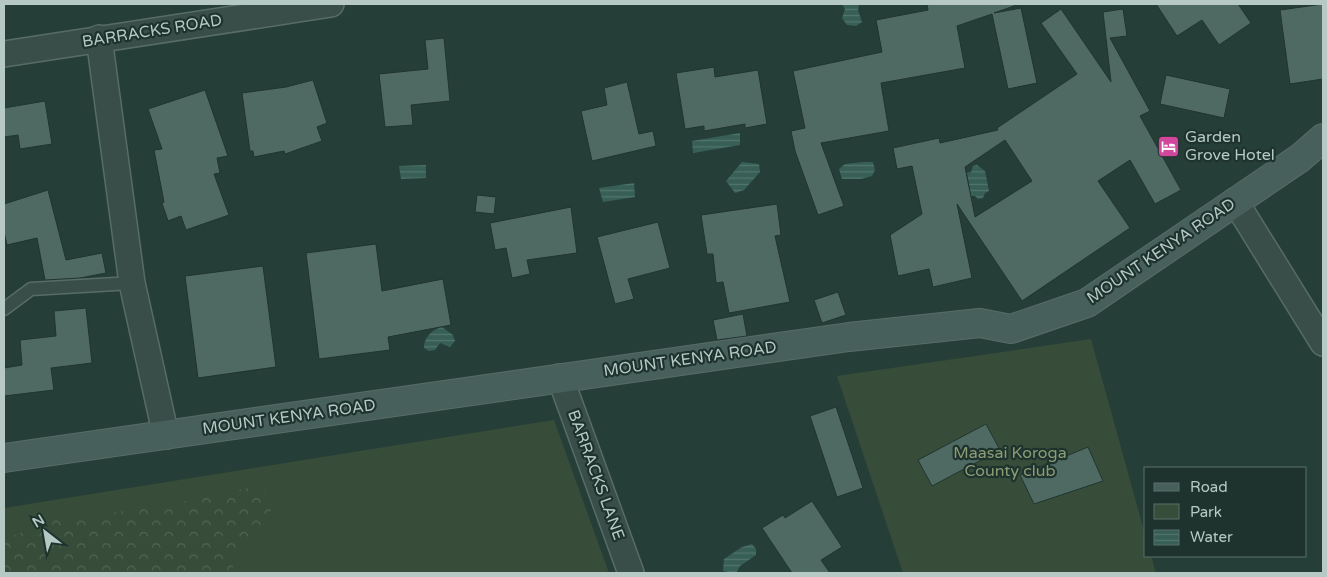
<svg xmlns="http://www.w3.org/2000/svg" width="1327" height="577" font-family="'Varela Round',sans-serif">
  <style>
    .green { fill: #374d39 }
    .forest { fill: url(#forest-crowns) }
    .water { fill: url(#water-rules) }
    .building { fill: #4f6963; stroke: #213530; fill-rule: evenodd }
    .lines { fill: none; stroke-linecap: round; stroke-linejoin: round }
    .lane-casing { stroke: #586c67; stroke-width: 15 }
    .street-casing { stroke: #586c67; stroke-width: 28 }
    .secondary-casing { stroke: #586c67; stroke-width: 30 }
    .lane { stroke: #3a4e49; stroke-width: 12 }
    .street { stroke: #3a4e49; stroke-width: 25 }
    .secondary { stroke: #48605c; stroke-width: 28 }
    .labels { text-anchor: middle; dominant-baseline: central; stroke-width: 4.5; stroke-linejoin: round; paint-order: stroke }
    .street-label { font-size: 16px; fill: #b6c9c5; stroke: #1f332e }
    .poi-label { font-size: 16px; fill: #b6c9c5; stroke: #1f332e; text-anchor: start }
    .park-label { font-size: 16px; fill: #8c9d75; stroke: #1f332e }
  </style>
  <defs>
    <pattern id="forest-crowns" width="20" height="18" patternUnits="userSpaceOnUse" patternTransform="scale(1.25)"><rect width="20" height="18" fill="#374d39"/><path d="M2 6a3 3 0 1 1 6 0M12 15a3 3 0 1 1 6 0" fill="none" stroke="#526554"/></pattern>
    <pattern id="water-rules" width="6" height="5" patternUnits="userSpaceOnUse" patternTransform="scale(1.25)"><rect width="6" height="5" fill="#375f56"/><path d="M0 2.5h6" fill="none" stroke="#52756d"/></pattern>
  </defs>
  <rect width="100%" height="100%" fill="#263e38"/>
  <g class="green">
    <path d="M 1091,339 L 1146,538 L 1146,556 L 1151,556 L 1156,573 L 903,573 L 837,376 Z"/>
    <path d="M 554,420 L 609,573 L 4,573 L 4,508 Z"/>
  </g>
  <path class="forest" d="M 262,485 L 273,507 L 236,559 L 231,573 L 4,573 L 4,540 L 48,521 L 164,506 Z"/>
  <g class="water">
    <path d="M 842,4 L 859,4 L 858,10 L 862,22 L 856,26 L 847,25 L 842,18 L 845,9 Z"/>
    <path d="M 740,133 L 740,145 L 693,153 L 692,141 Z"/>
    <path d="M 742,162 L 759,164 L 760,172 L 744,190 L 735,193 L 726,181 Z"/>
    <path d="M 863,162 L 873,162 L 875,170 L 872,176 L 861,179 L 842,179 L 839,169 L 845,164 Z"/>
    <path d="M 426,165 L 426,178 L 401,179 L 399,166 Z"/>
    <path d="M 977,165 L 985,171 L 989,191 L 985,193 L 983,198 L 978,199 L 975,196 L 971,196 L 967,173 L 971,172 L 973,166 Z"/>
    <path d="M 634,183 L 635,197 L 603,202 L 599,188 Z"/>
    <path d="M 442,327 L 453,335 L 455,341 L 450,347 L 440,343 L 435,350 L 429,351 L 424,348 C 424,337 432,330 442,327 Z"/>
    <path d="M 752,544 L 756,549 L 756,555 L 740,566 L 736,573 L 723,571 L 724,559 L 742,547 Z"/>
  </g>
  <g class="building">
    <path d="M 927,4 L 1014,4 L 1014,6 L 994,13 L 1021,8 L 1037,83 L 1008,89 L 992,14 L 957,26 L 965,68 L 881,83 L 889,131 L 821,143 L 844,206 L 818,215 L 795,151 L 791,131 L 805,128 L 793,71 L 882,52 L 876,20 L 928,10 Z"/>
    <path d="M 1156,4 L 1238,4 L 1251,23 L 1219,45 L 1202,20 L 1177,36 Z"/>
    <path d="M 1323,4 L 1323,79 L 1290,84 L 1280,10 Z"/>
    <path d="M 1061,9 L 1111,82 L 1103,12 L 1123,9 L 1127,36 L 1110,38 L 1150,111 L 1140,116 L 1181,190 L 1155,204 L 1130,160 L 1098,181 L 1130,228 L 1022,301 L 957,204 L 972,278 L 933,287 L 929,269 L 898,276 L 890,235 L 922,214 L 912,166 L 897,169 L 893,148 L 939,138 L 940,143 L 998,130 L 997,128 L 1077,74 L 1041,23 ZM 1005,140 L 1032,181 L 975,217 L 965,167 Z"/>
    <path d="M 444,38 L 450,101 L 411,105 L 413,125 L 385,127 L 379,74 L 428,69 L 425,40 Z"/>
    <path d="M 714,67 L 715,77 L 758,70 L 767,124 L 745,128 L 745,124 L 704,131 L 704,126 L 685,129 L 676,73 Z"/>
    <path d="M 1166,75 L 1230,89 L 1224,118 L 1160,104 Z"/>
    <path d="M 313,80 L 327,123 L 317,127 L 322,141 L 285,154 L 284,151 L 254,157 L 253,151 L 250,151 L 242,93 L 286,87 Z"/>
    <path d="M 627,82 L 639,134 L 653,131 L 656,146 L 592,161 L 581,111 L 607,105 L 604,88 Z"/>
    <path d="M 205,90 L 228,156 L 217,158 L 220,173 L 214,174 L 229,215 L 186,230 L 181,216 L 168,221 L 162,203 L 164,202 L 154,150 L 162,149 L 148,109 Z"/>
    <path d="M 45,101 L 52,144 L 20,149 L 18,135 L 4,137 L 4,108 Z"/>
    <path d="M 48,190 L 66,260 L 102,253 L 106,273 L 80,278 L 45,280 L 37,238 L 7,245 L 4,232 L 4,204 Z"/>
    <path d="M 477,195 L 496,197 L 494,214 L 475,212 Z"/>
    <path d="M 777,204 L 781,235 L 775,236 L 790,302 L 729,313 L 723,282 L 716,283 L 713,254 L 707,254 L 701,215 Z"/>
    <path d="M 571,207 L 577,253 L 527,260 L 530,274 L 512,278 L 506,248 L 495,250 L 490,223 Z"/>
    <path d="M 658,222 L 670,268 L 628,279 L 634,299 L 615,304 L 597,237 Z"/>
    <path d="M 376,244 L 382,291 L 443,279 L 451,325 L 388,337 L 390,350 L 319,359 L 306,253 Z"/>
    <path d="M 263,266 L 276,367 L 198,378 L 185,276 Z"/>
    <path d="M 838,292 L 846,315 L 822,323 L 814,300 Z"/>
    <path d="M 86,308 L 92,363 L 51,368 L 54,390 L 4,396 L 4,368 L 22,365 L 20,340 L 56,336 L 54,311 Z"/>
    <path d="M 743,314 L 747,336 L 717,340 L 713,320 Z"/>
    <path d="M 836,407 L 863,488 L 837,497 L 810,416 Z"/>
    <path d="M 986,424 L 1000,450 L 932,486 L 918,460 Z"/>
    <path d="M 1088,447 L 1103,481 L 1034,504 L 1020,475 Z"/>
    <path d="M 812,501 L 842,547 L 821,560 L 830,573 L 792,573 L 762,528 L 783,515 L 785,518 Z"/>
  </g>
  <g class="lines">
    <defs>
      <path id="lane" d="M 4,309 L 31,289 L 132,283"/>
      <g id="street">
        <path d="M 99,38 L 132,283 L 166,436"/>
        <path d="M 4,54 L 331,4"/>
        <path d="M 1235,201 L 1323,343"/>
        <path d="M 560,377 L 631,573"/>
      </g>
      <path id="secondary" d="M 4,458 L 849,337 L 980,323 L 1011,329 L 1087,303 L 1300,158 L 1323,138"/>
    </defs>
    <use href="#lane" class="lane-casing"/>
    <use href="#street" class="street-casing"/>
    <use href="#secondary" class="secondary-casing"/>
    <use href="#lane" class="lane"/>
    <use href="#street" class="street"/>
    <use href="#secondary" class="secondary"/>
  </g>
  <defs>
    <symbol id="hotel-square" viewBox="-11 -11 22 22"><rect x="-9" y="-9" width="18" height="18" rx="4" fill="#d1479c" stroke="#1f332e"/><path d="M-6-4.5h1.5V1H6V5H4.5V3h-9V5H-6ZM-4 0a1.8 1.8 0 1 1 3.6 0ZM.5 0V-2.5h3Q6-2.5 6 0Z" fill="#fff"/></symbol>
  </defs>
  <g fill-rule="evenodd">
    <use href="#hotel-square" x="1156" y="134" width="25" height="25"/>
  </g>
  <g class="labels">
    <g class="street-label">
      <text transform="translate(152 31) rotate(-9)">BARRACKS ROAD</text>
      <text transform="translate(1161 251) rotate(-34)">MOUNT KENYA ROAD</text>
      <text transform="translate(690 359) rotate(-8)">MOUNT KENYA ROAD</text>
      <text transform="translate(289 417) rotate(-8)">MOUNT KENYA ROAD</text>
      <text transform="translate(596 475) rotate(70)">BARRACKS LANE</text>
    </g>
    <g class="poi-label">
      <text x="1185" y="137">Garden<tspan x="1185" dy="18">Grove Hotel</tspan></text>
    </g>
    <g class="park-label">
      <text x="1010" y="453">Maasai Koroga<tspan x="1010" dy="18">County club</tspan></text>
    </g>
  </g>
  <rect width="1327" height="577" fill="none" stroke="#b6c9c5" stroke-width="10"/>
  <rect x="1144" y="467" width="162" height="90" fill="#1f332e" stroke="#5b6f6a"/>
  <rect x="1154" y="483" width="25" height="8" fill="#48605c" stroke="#5b6f6a"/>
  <text x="1190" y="492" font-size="15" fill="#b6c9c5">Road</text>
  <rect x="1154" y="504" width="25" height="15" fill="#374d39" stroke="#5b6f6a"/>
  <text x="1190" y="517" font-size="15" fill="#b6c9c5">Park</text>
  <rect x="1154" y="530" width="25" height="15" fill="url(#water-rules)" stroke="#5b6f6a"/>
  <text x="1190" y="542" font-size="15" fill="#b6c9c5">Water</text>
  <g transform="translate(45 532) rotate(329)" stroke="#1f332e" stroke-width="4" paint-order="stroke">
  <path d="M0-4L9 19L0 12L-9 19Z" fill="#b6c9c5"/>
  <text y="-8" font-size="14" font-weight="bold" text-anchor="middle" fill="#b6c9c5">N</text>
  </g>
</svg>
